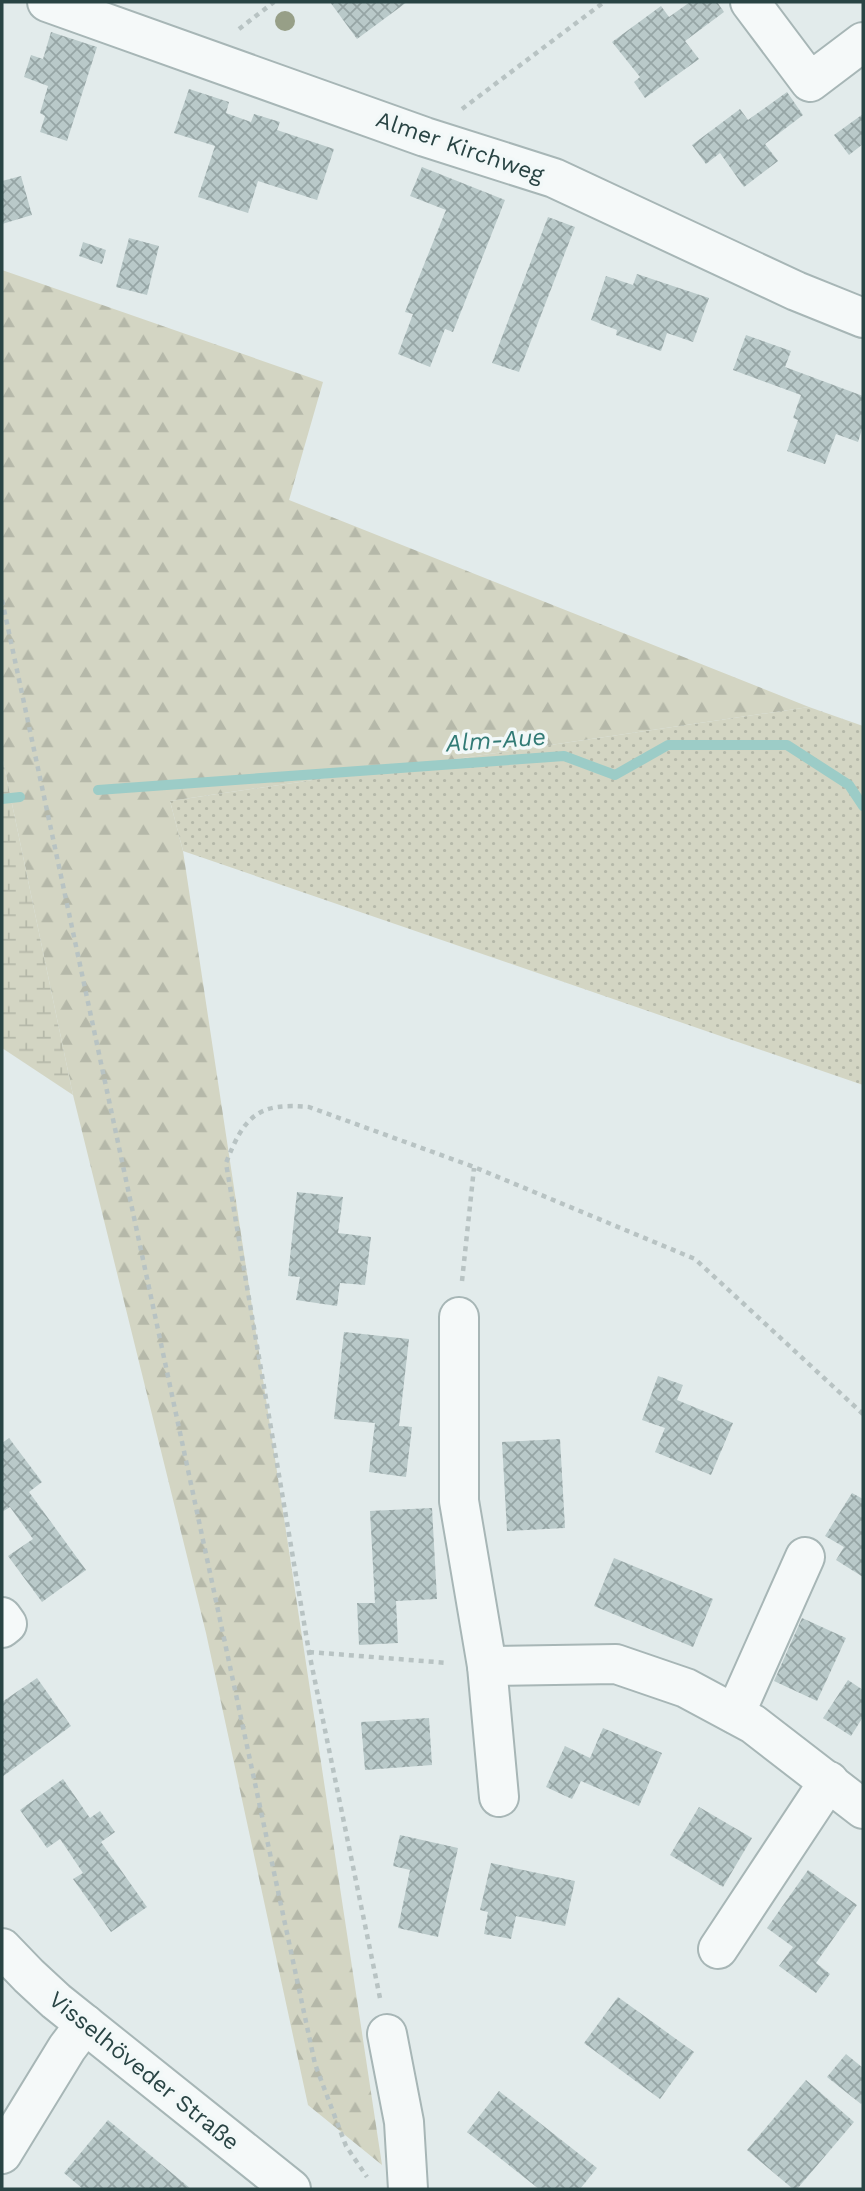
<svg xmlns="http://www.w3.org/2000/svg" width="865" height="2191" font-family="'Work Sans',sans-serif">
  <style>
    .grass { fill: url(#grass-dots) }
    .forest { fill: url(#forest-firs) }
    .wetland { fill: url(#wetland-marsh) }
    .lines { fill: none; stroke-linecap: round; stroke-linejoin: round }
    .stream { stroke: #9cccc7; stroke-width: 10 }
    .building { fill: url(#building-cross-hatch) }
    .minor-casing { stroke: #a7b6b6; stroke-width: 42 }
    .path { stroke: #b8c3c3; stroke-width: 4.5; stroke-dasharray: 5 5; stroke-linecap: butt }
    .minor { stroke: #f5f9f9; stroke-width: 38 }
    .tree { fill: #979f87 }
    .labels { text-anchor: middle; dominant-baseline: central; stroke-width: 7; stroke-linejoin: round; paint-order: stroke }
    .street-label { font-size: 23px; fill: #294444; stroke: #f2f8f8 }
    .water-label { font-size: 24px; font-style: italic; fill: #317a75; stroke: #f2f8f8 }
  </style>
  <defs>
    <pattern id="grass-dots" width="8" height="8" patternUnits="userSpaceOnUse" patternTransform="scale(1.75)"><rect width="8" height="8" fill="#d3d5c3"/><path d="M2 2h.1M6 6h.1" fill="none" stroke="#b5b8a9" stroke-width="1.8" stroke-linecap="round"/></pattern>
    <pattern id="forest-firs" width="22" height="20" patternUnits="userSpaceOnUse" patternTransform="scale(1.75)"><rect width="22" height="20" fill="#d3d5c3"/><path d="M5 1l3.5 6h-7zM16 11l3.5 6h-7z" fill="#b5b8a9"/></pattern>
    <pattern id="wetland-marsh" width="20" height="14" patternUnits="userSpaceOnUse" patternTransform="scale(1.75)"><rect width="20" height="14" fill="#d3d5c3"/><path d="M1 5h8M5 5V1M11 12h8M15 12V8" fill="none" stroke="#b5b8a9"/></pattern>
    <pattern id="building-cross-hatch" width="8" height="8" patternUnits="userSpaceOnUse" patternTransform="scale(1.75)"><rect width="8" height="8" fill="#b9c9c9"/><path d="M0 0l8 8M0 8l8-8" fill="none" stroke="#96a5a5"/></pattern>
  </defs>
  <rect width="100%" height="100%" fill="#e2ebeb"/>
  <path class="grass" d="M 809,707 L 863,726 L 863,1085 L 183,851 L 170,801 Z"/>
  <path class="forest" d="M 2,270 L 323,382 L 289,500 L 809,707 L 170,801 L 183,851 L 382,2165 L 308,2105 L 206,1633 L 73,1095 L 2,756 Z"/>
  <path class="wetland" d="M 2,756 L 73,1095 L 2,1048 Z"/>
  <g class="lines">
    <g class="stream">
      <path d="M 98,790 L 564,756 L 615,775 L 668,745 L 787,745 L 849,785 L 863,806"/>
      <path d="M 2,799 L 20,797"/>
    </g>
  </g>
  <g class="building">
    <path d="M 330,2 L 407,2 L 357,39 Z"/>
    <path d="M 690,2 L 717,2 L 724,12 L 685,41 L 699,59 L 645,98 L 634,82 L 640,77 L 612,42 L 661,6 L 669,17 Z"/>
    <path d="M 51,32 L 97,47 L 67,141 L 40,132 L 45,116 L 40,113 L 48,86 L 24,77 L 31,55 L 43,59 Z"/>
    <path d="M 189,89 L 229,102 L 226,113 L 251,122 L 254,114 L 280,122 L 277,130 L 334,149 L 317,200 L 258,181 L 248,213 L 198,197 L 215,146 L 174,133 Z"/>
    <path d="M 787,92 L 803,115 L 765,144 L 778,161 L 744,187 L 720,153 L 706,164 L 692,145 L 740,109 L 748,120 Z"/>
    <path d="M 863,114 L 863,144 L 849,155 L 834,135 Z"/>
    <path d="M 422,167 L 505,200 L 453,332 L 445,329 L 430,367 L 398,354 L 413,314 L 405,312 L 446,210 L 410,196 Z"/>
    <path d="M 21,176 L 32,215 L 2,224 L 2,181 Z"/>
    <path d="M 548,217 L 575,227 L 519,372 L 492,363 Z"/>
    <path d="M 129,238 L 159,246 L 147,295 L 116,287 Z"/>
    <path d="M 83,242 L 106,250 L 102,264 L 79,256 Z"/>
    <path d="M 637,274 L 709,298 L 693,342 L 667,333 L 661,351 L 616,335 L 617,330 L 591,320 L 606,276 L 633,285 Z"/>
    <path d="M 746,335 L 791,351 L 785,367 L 863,396 L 863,426 L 858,442 L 836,434 L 825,464 L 787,451 L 798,420 L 793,418 L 801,395 L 733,370 Z"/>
    <path d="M 297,1192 L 343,1197 L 338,1233 L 371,1237 L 365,1285 L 340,1283 L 337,1306 L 296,1300 L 300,1277 L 288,1276 Z"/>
    <path d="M 344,1332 L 409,1339 L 399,1426 L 412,1427 L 406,1477 L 369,1472 L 375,1423 L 334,1419 Z"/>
    <path d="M 658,1376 L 683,1385 L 677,1400 L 733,1423 L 711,1475 L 655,1452 L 665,1428 L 642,1420 Z"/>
    <path d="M 9,1438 L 42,1482 L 29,1492 L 86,1570 L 42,1602 L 8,1556 L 33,1539 L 10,1507 L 2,1512 L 2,1443 Z"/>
    <path d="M 560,1439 L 565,1528 L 507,1531 L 502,1442 Z"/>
    <path d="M 852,1493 L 863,1499 L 863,1577 L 836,1560 L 844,1547 L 825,1536 Z"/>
    <path d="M 432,1508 L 437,1599 L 396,1601 L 398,1643 L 359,1645 L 357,1603 L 375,1603 L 370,1511 Z"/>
    <path d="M 614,1558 L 713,1599 L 693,1647 L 594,1606 Z"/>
    <path d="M 802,1618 L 846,1638 L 817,1701 L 774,1681 Z"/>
    <path d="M 37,1678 L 71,1726 L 2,1777 L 2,1702 Z"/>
    <path d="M 848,1680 L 863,1690 L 863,1717 L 851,1736 L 823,1718 Z"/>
    <path d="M 429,1718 L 432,1765 L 365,1770 L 361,1722 Z"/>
    <path d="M 603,1728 L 662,1753 L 639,1806 L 581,1781 L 572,1799 L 546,1787 L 565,1746 L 590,1758 Z"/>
    <path d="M 63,1779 L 90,1818 L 100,1811 L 115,1832 L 101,1842 L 147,1907 L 111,1932 L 73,1879 L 83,1873 L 60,1839 L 47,1848 L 20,1810 Z"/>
    <path d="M 699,1807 L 752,1838 L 723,1887 L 670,1855 Z"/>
    <path d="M 400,1835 L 458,1848 L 438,1937 L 398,1928 L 410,1870 L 393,1866 Z"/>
    <path d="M 491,1863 L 575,1881 L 565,1926 L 516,1916 L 511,1939 L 484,1934 L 488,1912 L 480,1910 Z"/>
    <path d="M 808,1870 L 857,1905 L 816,1963 L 830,1974 L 816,1993 L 779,1966 L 793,1947 L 767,1928 Z"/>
    <path d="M 618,1997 L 694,2052 L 660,2099 L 584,2043 Z"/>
    <path d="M 846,2054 L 863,2068 L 863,2102 L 861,2104 L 827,2077 Z"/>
    <path d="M 806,2080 L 854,2122 L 797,2189 L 793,2189 L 747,2150 Z"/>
    <path d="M 499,2091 L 597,2168 L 580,2189 L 539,2189 L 467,2132 Z"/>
    <path d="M 108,2120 L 191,2189 L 83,2189 L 64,2173 Z"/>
  </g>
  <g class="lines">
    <defs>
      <g id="minor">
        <path d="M 47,2 L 425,137 L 554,178 L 796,291 L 863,318"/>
        <path d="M 750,2 L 810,82 L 863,42"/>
        <path d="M 459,1317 L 459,1501 L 487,1666 L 499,1797"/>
        <path d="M 2,1617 L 7,1624 L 2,1628"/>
        <path d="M 487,1666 L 616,1664 L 686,1688 L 753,1724 L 863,1809"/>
        <path d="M 735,1714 L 805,1557"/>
        <path d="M 2,1948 L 29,1976 L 56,2001 L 291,2189"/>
        <path d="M 718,1949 L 829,1781"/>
        <path d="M 387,2034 L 404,2122 L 408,2189"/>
        <path d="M 2,2154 L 67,2048 L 85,2024"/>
      </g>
    </defs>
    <use href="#minor" class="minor-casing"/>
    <g class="path">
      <path d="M 239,29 L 274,2"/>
      <path d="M 462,109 L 604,2"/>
      <path d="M 2,600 L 315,2064 L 346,2146 L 367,2177"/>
      <path d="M 462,1281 L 474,1168"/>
      <path d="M 309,1652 L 448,1663"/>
      <path d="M 380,1998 L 309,1652 L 226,1163 C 244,1117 257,1102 309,1107 L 474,1167 L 695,1259 L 863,1414"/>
    </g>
    <use href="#minor" class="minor"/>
  </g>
  <circle class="tree" cx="285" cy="21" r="10"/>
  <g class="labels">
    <g class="street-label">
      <text transform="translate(460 147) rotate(19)">Almer Kirchweg</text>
      <text transform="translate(144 2071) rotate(39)">Visselhöveder Straße</text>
    </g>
    <g class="water-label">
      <text transform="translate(496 740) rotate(-4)">Alm-Aue</text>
    </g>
  </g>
  <rect width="865" height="2191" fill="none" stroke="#294444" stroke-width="7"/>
</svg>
